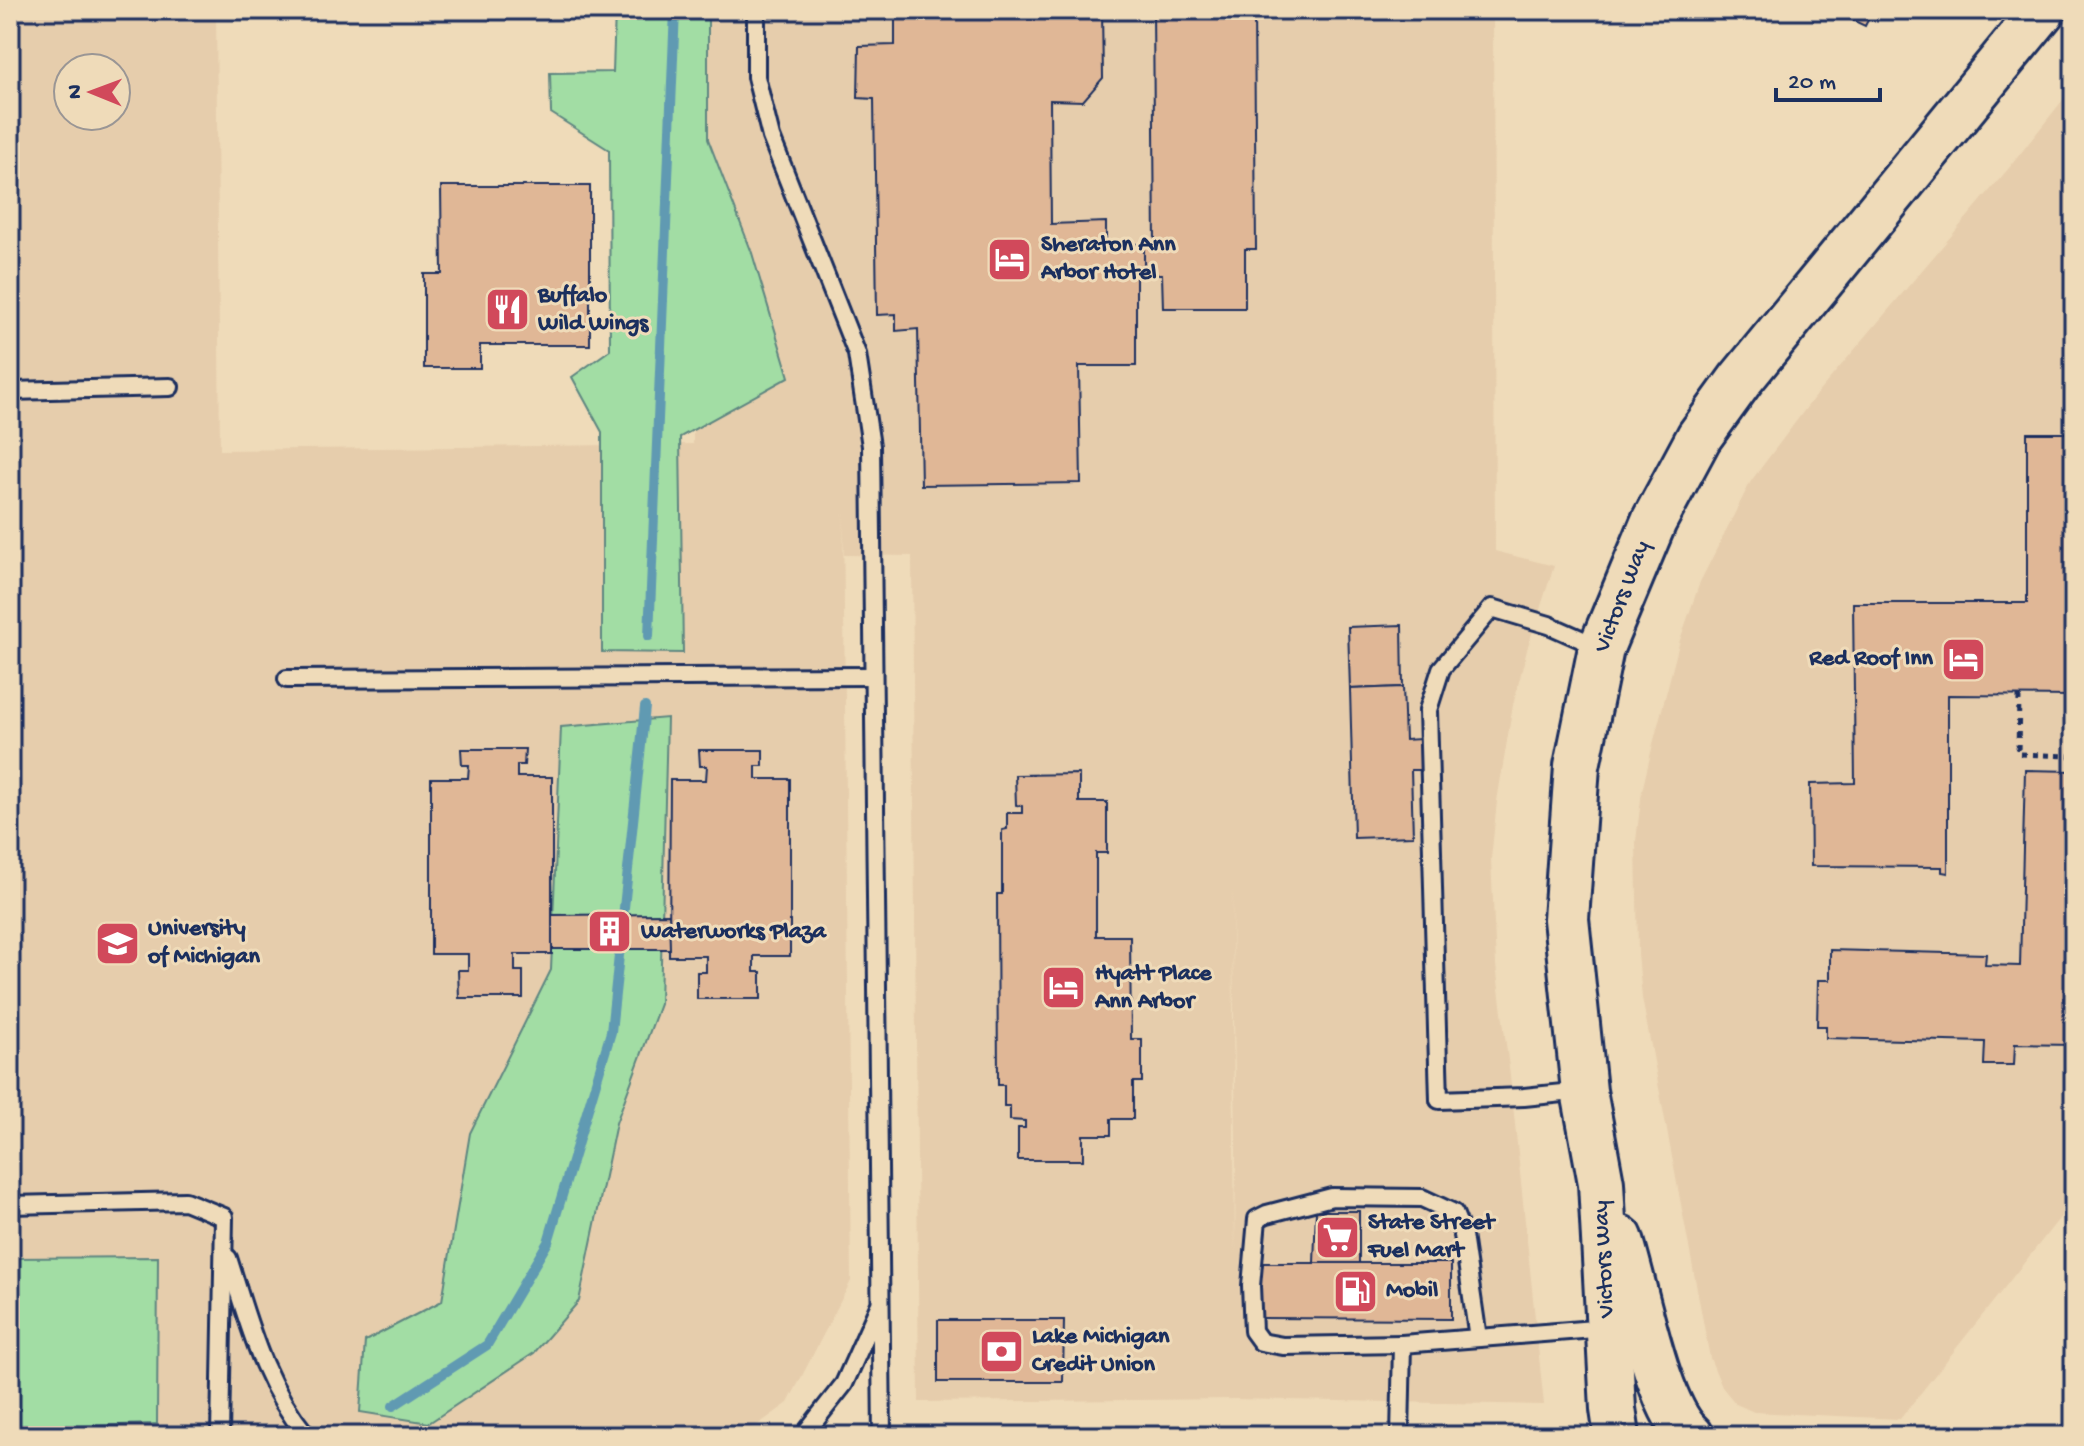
<svg xmlns="http://www.w3.org/2000/svg" width="2084" height="1446" font-family="'Gochi Hand',sans-serif">
  <style>
    .built { fill: #e6cdac; fill-rule: evenodd }
    .green { fill: #a2dda4; stroke: #5e8681; stroke-width: 2 }
    .lines { fill: none; stroke-linecap: round; stroke-linejoin: round }
    .stream { stroke: #619ab2; stroke-width: 10 }
    .building { fill: #e0b796; stroke: #1b2f5e; stroke-width: 2 }
    .lane-casing { stroke: #1b2f5e; stroke-width: 22 }
    .secondary-casing { stroke: #1b2f5e; stroke-width: 50 }
    .path { stroke: #1b2f5e; stroke-width: 5; stroke-dasharray: 6 6; stroke-linecap: butt }
    .lane { stroke: #efdbb9; stroke-width: 16 }
    .secondary { stroke: #efdbb9; stroke-width: 44 }
    .labels { text-anchor: middle; dominant-baseline: central; stroke-width: 6; stroke-linejoin: round; paint-order: stroke }
    .poi-label { font-size: 24px; font-weight: bold; fill: #1b2f5e; stroke: #efdbb9; text-anchor: start }
    .street-label { font-size: 24px; fill: #1b2f5e; stroke: #efdbb9 }
  </style>
  <rect width="100%" height="100%" fill="#efdbb9"/>
  <filter id="ink" filterUnits="userSpaceOnUse"><feTurbulence type="fractalNoise" baseFrequency=".0125" numOctaves="2"/><feDisplacementMap in="SourceGraphic" scale="16" xChannelSelector="R" yChannelSelector="G"/><feConvolveMatrix kernelMatrix="1 2 1 2 8 2 1 2 1" color-interpolation-filters="sRGB"/></filter>
  <g filter="url(#ink)">
    <g class="built">
      <path d="M 10,10 L 216,10 L 220,450 L 693,444 L 691,10 L 1493,10 L 1495,551 L 1554,566 L 1528,646 L 1513,705 L 1497,801 L 1491,859 L 1496,965 L 1510,1076 L 1544,1405 L 1236,1399 L 919,1402 L 912,556 L 844,555 L 843,512 L 851,1281 L 788,1403 L 756,1426 L 725,1436 L 10,1436 ZM 68,68 L 116,68 L 116,116 L 68,116 ZM 1232,887 L 1236,1145 L 1235,1256 Z"/>
      <path d="M 2074,86 L 2074,1200 L 1900,1419 L 1754,1412 L 1736,1404 L 1722,1387 L 1710,1358 L 1642,998 L 1638,954 L 1636,841 L 1642,791 L 1653,744 L 1680,640 L 1700,582 L 1751,481 L 1816,395 L 2009,168 Z"/>
    </g>
    <g class="green">
      <path d="M 615,10 L 708,10 L 708,139 L 752,253 L 789,377 L 680,437 L 683,653 L 602,652 L 602,432 L 572,377 L 610,350 L 609,150 L 551,113 L 550,73 L 613,72 Z"/>
      <path d="M 667,718 L 660,1004 L 616,1123 L 579,1301 L 534,1353 L 429,1423 L 360,1412 L 365,1341 L 442,1301 L 470,1133 L 551,970 L 561,727 Z"/>
      <path d="M 158,1257 L 157,1424 L 10,1428 L 10,1258 Z"/>
    </g>
    <g class="lines">
      <g class="stream">
        <path d="M 649,636 L 675,10"/>
        <path d="M 393,1406 L 487,1345 L 548,1242 L 611,1032 L 645,707"/>
      </g>
    </g>
    <g class="building">
      <path d="M 895,10 L 1102,10 L 1103,78 L 1083,101 L 1050,100 L 1051,224 L 1106,222 L 1106,244 L 1144,244 L 1144,274 L 1136,275 L 1136,366 L 1079,366 L 1081,483 L 921,485 L 918,329 L 896,331 L 896,314 L 877,315 L 874,99 L 858,98 L 859,46 L 895,45 Z"/>
      <path d="M 1153,10 L 1254,10 L 1256,249 L 1245,249 L 1245,308 L 1163,308 L 1162,274 L 1144,274 L 1144,244 L 1155,244 Z"/>
      <path d="M 1831,10 L 1873,10 L 1865,26 Z"/>
      <path d="M 441,186 L 590,186 L 590,345 L 480,345 L 480,368 L 424,368 L 424,274 L 442,274 Z"/>
      <path d="M 2027,433 L 2074,433 L 2074,696 L 1948,695 L 1948,873 L 1942,872 L 1942,867 L 1811,866 L 1810,784 L 1855,783 L 1853,603 L 2027,603 Z"/>
      <path d="M 1402,625 L 1403,687 L 1350,689 L 1348,627 Z"/>
      <path d="M 1403,687 L 1405,740 L 1420,739 L 1420,770 L 1411,770 L 1413,836 L 1354,838 L 1350,689 Z"/>
      <path d="M 461,749 L 525,749 L 524,765 L 517,765 L 517,777 L 552,777 L 552,954 L 515,954 L 515,971 L 523,971 L 523,998 L 459,998 L 458,970 L 468,970 L 468,954 L 431,954 L 431,778 L 468,778 L 469,765 L 462,765 Z"/>
      <path d="M 699,750 L 763,750 L 763,766 L 756,766 L 756,779 L 790,779 L 790,956 L 754,956 L 754,972 L 761,972 L 761,999 L 697,999 L 697,972 L 706,972 L 706,956 L 669,956 L 670,780 L 706,780 L 707,766 L 700,766 Z"/>
      <path d="M 2025,770 L 2074,771 L 2074,1045 L 2015,1044 L 2014,1065 L 1984,1065 L 1985,1042 L 1826,1038 L 1826,1026 L 1817,1026 L 1818,980 L 1830,980 L 1830,950 L 1986,954 L 1985,965 L 2020,966 Z"/>
      <path d="M 1079,774 L 1079,802 L 1107,802 L 1107,853 L 1096,853 L 1096,936 L 1130,936 L 1131,1039 L 1142,1039 L 1142,1082 L 1133,1082 L 1133,1119 L 1111,1119 L 1111,1135 L 1083,1135 L 1083,1160 L 1018,1160 L 1018,1128 L 1025,1128 L 1025,1121 L 1010,1120 L 1010,1106 L 1004,1106 L 1004,1085 L 998,1085 L 997,894 L 1002,894 L 1002,830 L 1007,829 L 1007,813 L 1022,813 L 1022,806 L 1016,805 L 1015,775 Z"/>
      <path d="M 669,914 L 670,949 L 552,949 L 552,915 Z"/>
      <path d="M 1316,1211 L 1359,1211 L 1359,1263 L 1314,1263 Z"/>
      <path d="M 1259,1263 L 1451,1263 L 1451,1319 L 1259,1318 Z"/>
      <path d="M 938,1320 L 1064,1320 L 1063,1382 L 938,1382 Z"/>
    </g>
    <g class="lines">
      <defs>
        <g id="lane">
          <path d="M 756,10 L 756,77 L 771,137 L 857,354 L 871,446 L 882,1436"/>
          <path d="M 10,391 L 170,387"/>
          <path d="M 287,679 L 873,676"/>
          <path d="M 1583,1091 L 1524,1097 L 1439,1100 L 1428,710 L 1441,669 L 1492,608 L 1549,625 L 1601,648"/>
          <path d="M 10,1205 L 185,1201 L 224,1217 L 220,1436"/>
          <path d="M 228,1258 C 249,1323 262,1381 307,1436"/>
          <path d="M 1402,1344 L 1283,1346 L 1261,1342 L 1253,1331 L 1251,1286 L 1257,1219 L 1267,1214 L 1332,1197 L 1422,1198 L 1454,1213 L 1463,1235 L 1478,1338"/>
          <path d="M 803,1436 L 844,1384 L 879,1306"/>
          <path d="M 1400,1436 L 1402,1344 L 1607,1328"/>
        </g>
        <g id="secondary">
          <path d="M 1620,1238 C 1636,1286 1656,1406 1691,1436"/>
          <path d="M 1617,1436 L 1613,1409 L 1601,1183 L 1584,1091 L 1566,919 L 1577,766 L 1601,648 L 1654,521 L 1699,437 L 1741,379 L 2043,10"/>
        </g>
      </defs>
      <use href="#lane" class="lane-casing"/>
      <use href="#secondary" class="secondary-casing"/>
      <path class="path" d="M 2019,696 L 2018,754 L 2072,756 L 2072,771"/>
      <use href="#lane" class="lane"/>
      <use href="#secondary" class="secondary"/>
    </g>
  </g>
  <defs>
    <symbol id="hotel-square" viewBox="-11 -11 22 22"><rect x="-9" y="-9" width="18" height="18" rx="4" fill="#d1495b" stroke="#efdbb9"/><path d="M-6-4.5h1.5V1H6V5H4.5V3h-9V5H-6ZM-4 0a1.8 1.8 0 1 1 3.6 0ZM.5 0V-2.5h3Q6-2.5 6 0Z" fill="#fff"/></symbol>
    <symbol id="restaurant-square" viewBox="-11 -11 22 22"><rect x="-9" y="-9" width="18" height="18" rx="4" fill="#d1495b" stroke="#efdbb9"/><path d="M-5-6h1v4h1v-4h1v4h1v-4h1v5L-1.5 .5V6h-2V.5L-5-1ZM5-6V6H3V1.5H1.5Q1.5-4 5-6Z" fill="#fff"/></symbol>
    <symbol id="building-square" viewBox="-11 -11 22 22"><rect x="-9" y="-9" width="18" height="18" rx="4" fill="#d1495b" stroke="#efdbb9"/><path d="M-4-6H4V6H1V3H-1V6H-4ZM-2.5-4.3h1.7v1.8h-1.7ZM.8-4.3h1.7v1.8H.8ZM-2.5-1h1.7V.8h-1.7ZM.8-1h1.7V.8H.8Z" fill="#fff"/></symbol>
    <symbol id="university-square" viewBox="-11 -11 22 22"><rect x="-9" y="-9" width="18" height="18" rx="4" fill="#d1495b" stroke="#efdbb9"/><path d="M0-5L7-2L0 1L-7-2ZM-4 1L0 2.5L4 1V4Q0 6-4 4Z" fill="#fff"/></symbol>
    <symbol id="supermarket-square" viewBox="-11 -11 22 22"><rect x="-9" y="-9" width="18" height="18" rx="4" fill="#d1495b" stroke="#efdbb9"/><path d="M-6-5.5h2.5l.6 2H6L4.5 2H-2.5L-4.4-4H-6ZM-1.5 3.2a1.3 1.3 0 1 0 .1 0ZM3 3.2a1.3 1.3 0 1 0 .1 0Z" fill="#fff"/></symbol>
    <symbol id="fuel-square" viewBox="-11 -11 22 22"><rect x="-9" y="-9" width="18" height="18" rx="4" fill="#d1495b" stroke="#efdbb9"/><path d="M-5.5-6h7V0h2V4h1.3V-2.5L3-4.5l.8-.8L6-3V5H2.5V1h-1V6h-7ZM-4.2-4.7v3.2H.2V-4.7Z" fill="#fff"/></symbol>
    <symbol id="bank-square" viewBox="-11 -11 22 22"><rect x="-9" y="-9" width="18" height="18" rx="4" fill="#d1495b" stroke="#efdbb9"/><path d="M-6-4H6V4H-6ZM0-2.3a2.3 2.3 0 1 0 0 4.6a2.3 2.3 0 1 0 0-4.6Z" fill="#fff"/></symbol>
  </defs>
  <g fill-rule="evenodd">
    <use href="#hotel-square" x="984" y="234" width="51" height="51"/>
    <use href="#restaurant-square" x="482" y="284" width="51" height="51"/>
    <use href="#hotel-square" x="1938" y="634" width="51" height="51"/>
    <use href="#building-square" x="584" y="906" width="51" height="51"/>
    <use href="#university-square" x="92" y="918" width="51" height="51"/>
    <use href="#hotel-square" x="1038" y="962" width="51" height="51"/>
    <use href="#supermarket-square" x="1312" y="1212" width="51" height="51"/>
    <use href="#fuel-square" x="1330" y="1266" width="51" height="51"/>
    <use href="#bank-square" x="976" y="1326" width="51" height="51"/>
  </g>
  <g class="labels">
    <g class="poi-label">
      <text x="1041" y="245">Sheraton Ann<tspan x="1041" dy="28">Arbor Hotel</tspan></text>
      <text x="538" y="296">Buffalo<tspan x="538" dy="28">Wild Wings</tspan></text>
      <text x="1933" y="659" text-anchor="end">Red Roof Inn</text>
      <text x="148" y="929">University<tspan x="148" dy="28">of Michigan</tspan></text>
      <text x="641" y="932">Waterworks Plaza</text>
      <text x="1095" y="974">Hyatt Place<tspan x="1095" dy="28">Ann Arbor</tspan></text>
      <text x="1368" y="1223">State Street<tspan x="1368" dy="28">Fuel Mart</tspan></text>
      <text x="1386" y="1291">Mobil</text>
      <text x="1032" y="1337">Lake Michigan<tspan x="1032" dy="28">Credit Union</tspan></text>
    </g>
    <g class="street-label">
      <text transform="translate(1623 597) rotate(-69)">Victors Way</text>
      <text transform="translate(1605 1259) rotate(-93)">Victors Way</text>
    </g>
  </g>
  <rect width="2084" height="1446" fill="none" stroke="#efdbb9" stroke-width="40"/>
  <rect x="20" y="20" width="2044" height="1406" fill="none" stroke="#1b2f5e" stroke-width="3" filter="url(#ink)"/>
  <g transform="translate(92 92) rotate(271)"><circle r="38" fill="#efdbb9" stroke="#9a9695" stroke-width="2"/>
  <path d="M0-6L14 30L0 20L-14 30Z" fill="#d1495b"/>
  <text y="-12" font-size="22" font-weight="bold" text-anchor="middle" fill="#1b2f5e">N</text>
  </g>
  <path d="M1776 88v12h104v-12" fill="none" stroke="#1b2f5e" stroke-width="4"/>
  <text x="1788" y="88" font-size="24" fill="#1b2f5e" stroke="#efdbb9" stroke-width="6" paint-order="stroke">20 m</text>
</svg>
